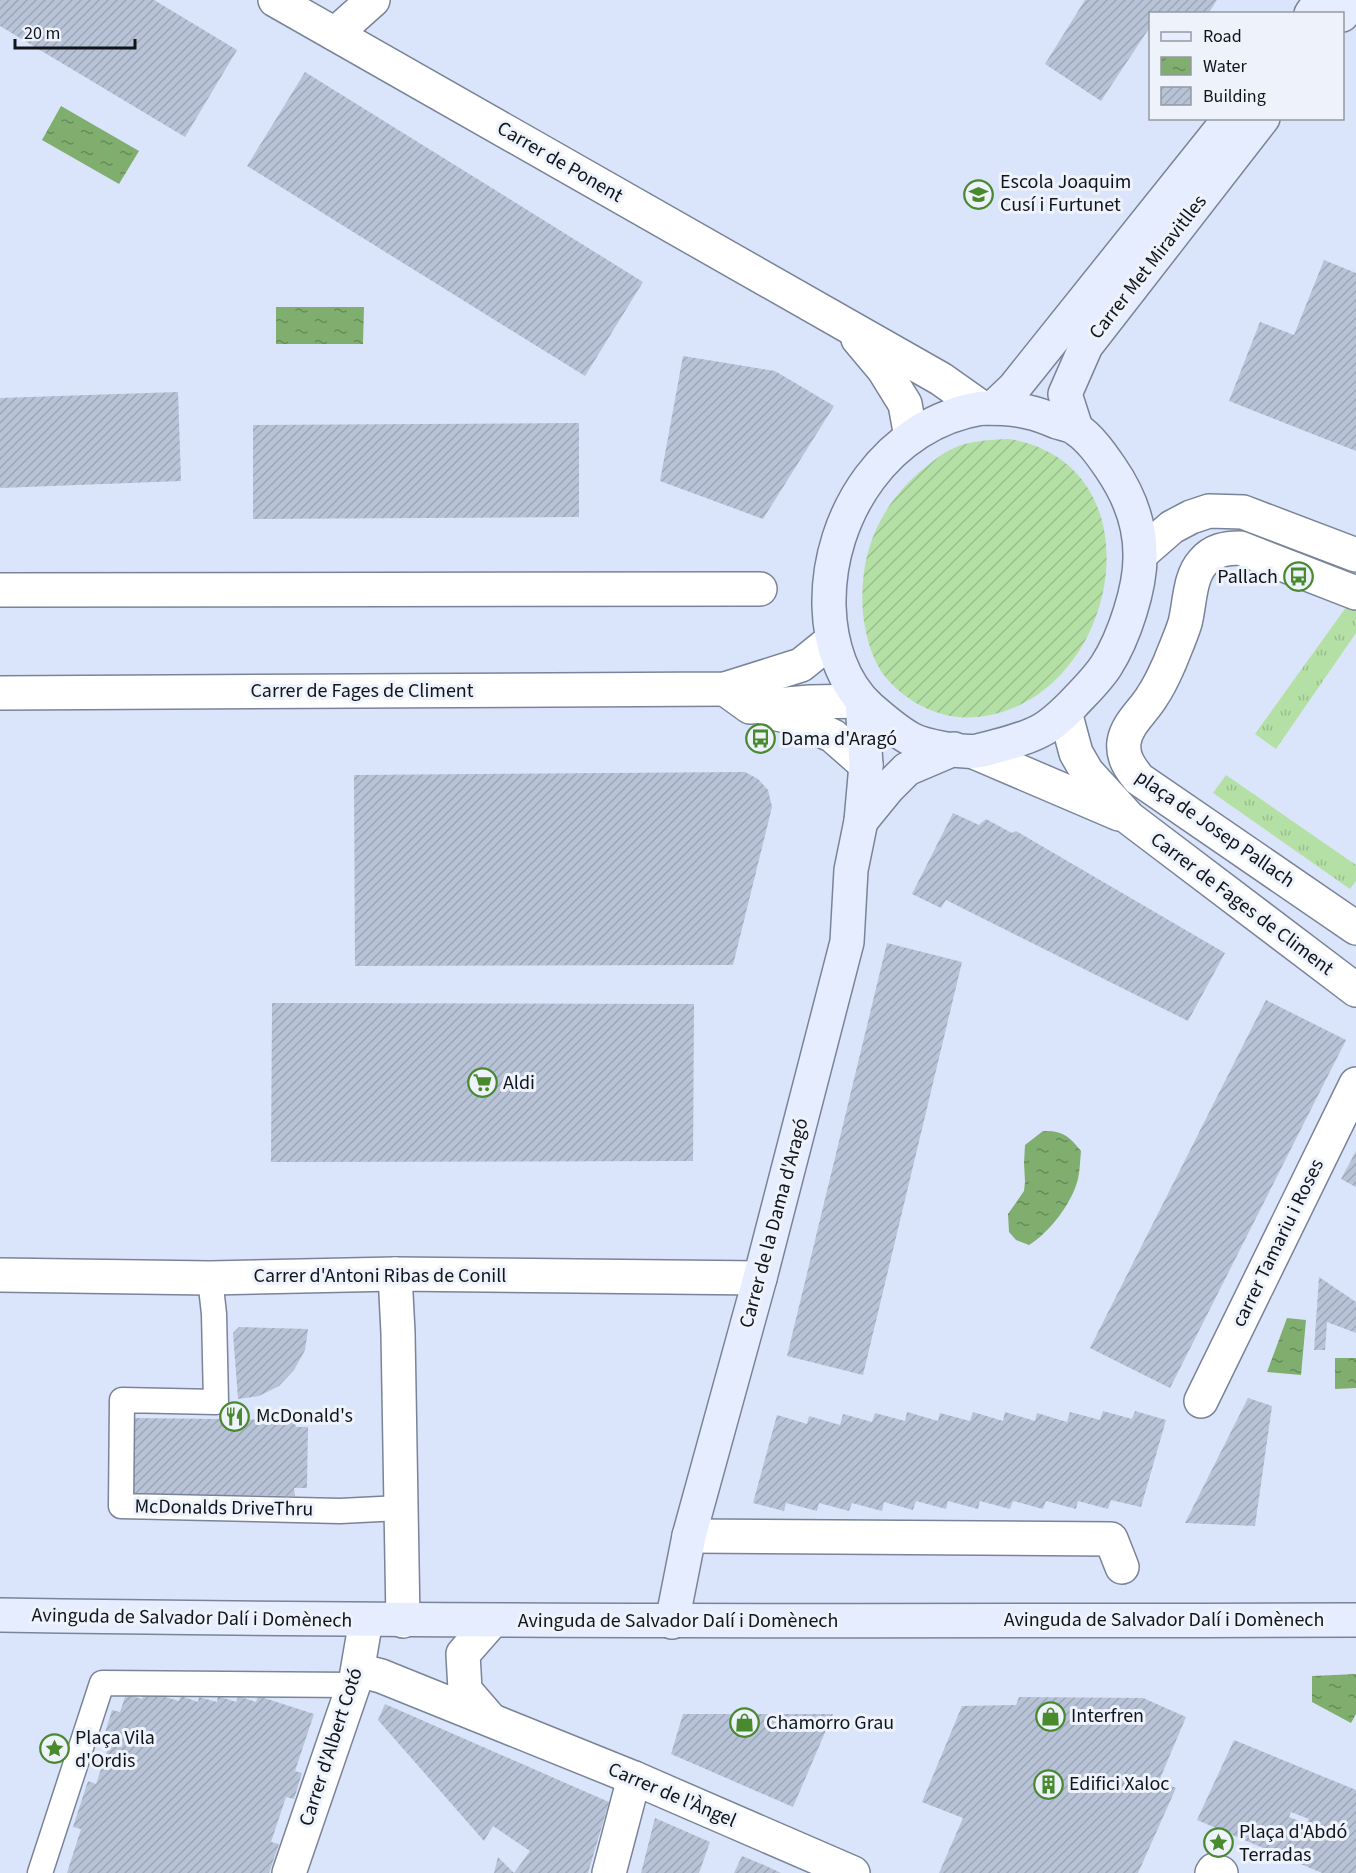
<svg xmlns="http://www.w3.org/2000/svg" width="1356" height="1873" font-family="'Source Sans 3',sans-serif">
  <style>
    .grass { fill: url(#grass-tufts) }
    .garden { fill: url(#garden-furrows) }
    .water { fill: url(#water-ripples) }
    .building { fill: url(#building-hatch); fill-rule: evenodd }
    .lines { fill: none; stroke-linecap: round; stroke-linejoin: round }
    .lane-casing { stroke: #7a8498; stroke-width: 27 }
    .street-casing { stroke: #7a8498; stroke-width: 36 }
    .secondary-casing { stroke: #7a8498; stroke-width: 36 }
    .lane { stroke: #fff; stroke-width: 24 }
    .street { stroke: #fff; stroke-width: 33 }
    .secondary { stroke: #e5edfe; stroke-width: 33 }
    .labels { text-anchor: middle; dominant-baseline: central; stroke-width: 6; stroke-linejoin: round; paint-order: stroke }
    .street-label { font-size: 20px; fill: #10141b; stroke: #eef2fb }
    .poi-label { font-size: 20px; fill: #10141b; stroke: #eef2fb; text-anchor: start }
  </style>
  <defs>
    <pattern id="grass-tufts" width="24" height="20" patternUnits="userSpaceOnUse" patternTransform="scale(1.5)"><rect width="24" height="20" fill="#b4e0a5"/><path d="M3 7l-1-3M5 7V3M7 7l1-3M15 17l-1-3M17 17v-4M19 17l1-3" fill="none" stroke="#9abf8d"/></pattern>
    <pattern id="garden-furrows" width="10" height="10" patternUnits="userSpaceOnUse" patternTransform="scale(1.5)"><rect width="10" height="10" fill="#b4e0a5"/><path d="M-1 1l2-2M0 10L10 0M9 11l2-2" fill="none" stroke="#9abf8d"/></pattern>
    <pattern id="water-ripples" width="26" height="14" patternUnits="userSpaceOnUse" patternTransform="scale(1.5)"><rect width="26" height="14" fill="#7fae6f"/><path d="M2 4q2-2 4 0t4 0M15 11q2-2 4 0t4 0" fill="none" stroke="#678c5a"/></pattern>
    <pattern id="building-hatch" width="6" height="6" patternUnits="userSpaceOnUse" patternTransform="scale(1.5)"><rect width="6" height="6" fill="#b8c3d8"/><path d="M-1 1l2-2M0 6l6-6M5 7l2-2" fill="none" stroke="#9da7b9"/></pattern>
  </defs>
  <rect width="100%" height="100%" fill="#dae5fb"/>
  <g class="grass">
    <path d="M 1352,599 L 1356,602 L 1356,633 L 1276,749 L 1255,734 Z"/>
    <path d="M 1226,775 L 1356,865 L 1356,881 L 1350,889 L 1213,793 Z"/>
  </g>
  <path class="garden" d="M 1009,439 C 1166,465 1118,705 976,717 C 942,720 911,705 888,680 C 872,662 866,637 863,614 C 858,556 878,507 922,470 C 932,462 941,454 952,449 C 970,440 990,440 1009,439 Z"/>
  <g class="water">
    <path d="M 61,106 L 139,151 L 119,184 L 42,140 Z"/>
    <path d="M 276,307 L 364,307 L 363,344 L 276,344 Z"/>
    <path d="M 1043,1131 C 1062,1130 1069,1136 1081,1151 C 1080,1160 1080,1170 1078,1179 C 1072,1203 1050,1232 1029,1245 L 1016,1240 L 1009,1232 L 1008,1214 L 1024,1191 L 1025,1182 L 1024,1163 L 1025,1145 Z"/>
    <path d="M 1287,1318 L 1306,1320 L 1301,1375 L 1267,1372 Z"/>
    <path d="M 1335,1358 L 1356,1358 L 1356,1388 L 1335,1389 Z"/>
    <path d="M 1356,1674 L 1356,1714 L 1351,1723 L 1312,1702 L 1312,1676 Z"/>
  </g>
  <g class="building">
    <path d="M 0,0 L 154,0 L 237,50 L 185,137 L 0,26 Z"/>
    <path d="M 1085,0 L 1217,0 L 1208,14 L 1150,14 L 1150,31 L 1148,30 L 1101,101 L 1045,64 Z"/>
    <path d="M 305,72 L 643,282 L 585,376 L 247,166 Z"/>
    <path d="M 1324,260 L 1356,273 L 1356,451 L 1229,401 L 1260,322 L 1294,335 Z"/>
    <path d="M 683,356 L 775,371 L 834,406 L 763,519 L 660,481 Z"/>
    <path d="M 178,392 L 181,481 L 0,488 L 0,398 Z"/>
    <path d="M 579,423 L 579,517 L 253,519 L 253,425 Z"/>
    <path d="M 745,772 L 758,779 L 768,790 L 772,807 L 733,965 L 355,966 L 354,775 Z"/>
    <path d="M 953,813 L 979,825 L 986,819 L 1012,833 L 1016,831 L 1225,953 L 1188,1021 L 946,900 L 941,908 L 912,894 Z"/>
    <path d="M 887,943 L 962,962 L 863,1375 L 787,1356 Z"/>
    <path d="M 1266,1000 L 1346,1040 L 1170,1388 L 1090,1348 Z"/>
    <path d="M 272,1003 L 694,1004 L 693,1161 L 271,1162 Z"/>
    <path d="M 1356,1151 L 1356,1187 L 1341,1179 Z"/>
    <path d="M 1319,1277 L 1356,1302 L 1356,1333 L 1327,1322 L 1325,1350 L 1314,1350 Z"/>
    <path d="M 239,1327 L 308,1329 L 305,1350 L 294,1370 L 279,1386 L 259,1396 L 238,1399 L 233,1333 Z"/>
    <path d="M 1248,1398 L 1272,1406 L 1255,1526 L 1185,1523 Z"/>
    <path d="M 1103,1411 L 1132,1419 L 1135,1411 L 1166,1420 L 1141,1507 L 1111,1500 L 1108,1509 L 1078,1501 L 1076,1509 L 1046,1501 L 1043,1509 L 1013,1501 L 1010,1509 L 980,1501 L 978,1509 L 948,1501 L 946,1509 L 916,1501 L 913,1510 L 884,1502 L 882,1511 L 852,1503 L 849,1511 L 819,1503 L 817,1511 L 786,1503 L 784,1511 L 753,1503 L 777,1415 L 807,1424 L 809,1416 L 840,1425 L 843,1414 L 872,1422 L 875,1413 L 905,1421 L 907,1412 L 938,1421 L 940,1413 L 970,1421 L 973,1412 L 1003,1421 L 1005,1412 L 1035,1421 L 1037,1413 L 1067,1422 L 1070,1412 L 1100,1420 Z"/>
    <path d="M 133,1418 L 296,1420 L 296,1427 L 308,1427 L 307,1488 L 294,1488 L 295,1496 L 132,1494 Z"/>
    <path d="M 145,1691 L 179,1701 L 181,1696 L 198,1702 L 199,1697 L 217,1702 L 218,1696 L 236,1702 L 238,1696 L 256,1702 L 258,1696 L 314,1714 L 295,1771 L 302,1773 L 294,1799 L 286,1797 L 271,1842 L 279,1844 L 269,1873 L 67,1873 L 81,1829 L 73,1827 L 88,1781 L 96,1784 L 111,1739 L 104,1736 L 112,1710 L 120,1712 L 126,1694 L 142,1699 Z"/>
    <path d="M 1019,1697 L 1143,1698 L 1186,1717 L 1159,1781 L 1176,1788 L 1138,1873 L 939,1873 L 963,1818 L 922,1802 L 962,1706 L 1016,1705 Z"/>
    <path d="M 385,1704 L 609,1802 L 588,1873 L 494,1873 L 498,1857 L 514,1873 L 530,1851 L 493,1826 L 484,1841 L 378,1720 Z"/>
    <path d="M 683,1714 L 833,1714 L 793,1807 L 671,1754 Z"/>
    <path d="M 1234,1740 L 1356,1790 L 1356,1873 L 1322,1873 L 1197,1820 ZM 1291,1812 L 1309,1819 L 1306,1824 L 1289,1817 Z"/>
    <path d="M 655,1818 L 710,1842 L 699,1873 L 641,1873 Z"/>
    <path d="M 742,1856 L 764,1865 L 781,1873 L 734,1873 Z"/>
  </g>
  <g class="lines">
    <defs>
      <g id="lane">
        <path d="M 210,1278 L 214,1314 L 216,1402 L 122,1400 L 121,1506 L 340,1511 L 400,1508"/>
        <path d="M 40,1873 L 102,1683 L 353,1685"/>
      </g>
      <g id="street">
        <path d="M 275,0 L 941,379 L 982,408"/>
        <path d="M 335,34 L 373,0"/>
        <path d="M 858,339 L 884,370 L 905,404 L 911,437"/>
        <path d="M 1141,554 L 1172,527 L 1191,517 L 1209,511 L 1243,512 L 1356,555"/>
        <path d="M 0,590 L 760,589"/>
        <path d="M 1356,593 L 1240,548 C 1226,548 1213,550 1203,562 C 1189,577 1190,604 1185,623 C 1181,636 1175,649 1170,662 C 1165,673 1160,685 1153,695 C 1144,711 1127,723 1124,742 C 1122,757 1130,768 1139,779 L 1356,928"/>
        <path d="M 725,689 L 750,707 L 810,702 L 862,701"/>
        <path d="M 0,693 L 725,689 L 801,665 L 832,640"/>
        <path d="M 1065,712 L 1076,753 L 1087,772 L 1129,818 L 1356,990"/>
        <path d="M 772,713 L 796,718 L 833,736 L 866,765"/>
        <path d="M 974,752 L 1119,814"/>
        <path d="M 395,1274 L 398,1333 L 403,1621"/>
        <path d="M 0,1275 L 210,1278 L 395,1274 L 760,1278"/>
        <path d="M 1201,1401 L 1356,1084"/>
        <path d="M 689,1536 L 1111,1539 L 1122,1567"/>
        <path d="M 358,1670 L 381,1676 L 634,1778 L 853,1873"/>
        <path d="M 490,1719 L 465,1690 L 463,1654 L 492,1621"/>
        <path d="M 289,1873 L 356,1678 L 366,1620"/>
        <path d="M 609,1873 L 634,1778"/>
        <path d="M 1212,1873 L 1214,1870 L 1221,1873"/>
      </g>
      <g id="secondary">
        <path d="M 1311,14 L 1321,0"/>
        <path d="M 1342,15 L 1354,0"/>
        <path d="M 982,408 C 997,408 1013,408 1028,412 C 1038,414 1048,418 1057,422 C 1063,424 1071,425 1076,429 C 1090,438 1101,454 1110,467 C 1128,493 1140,522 1140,554 C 1141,587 1124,638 1106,666 C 1097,680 1084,692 1072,705 C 1063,714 1052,725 1040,731 C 1027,738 1012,742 997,746 C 990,748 983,750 977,751 C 962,753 924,746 911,739 C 896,731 883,719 870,708 C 842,683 830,643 829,606 C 827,514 888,423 982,408 Z"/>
        <path d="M 993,408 L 1014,388 L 1230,118"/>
        <path d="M 1076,428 L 1065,394 L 1086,346 L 1263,118"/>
        <path d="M 861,821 L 888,788 L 907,769 L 954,749"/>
        <path d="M 0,1615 C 452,1622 904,1621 1356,1620"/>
        <path d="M 672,1622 L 689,1536 L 760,1278 L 847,942 L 851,870 L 861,821 L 866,765 L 862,701"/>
      </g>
    </defs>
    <use href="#lane" class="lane-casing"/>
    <use href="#street" class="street-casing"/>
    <use href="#secondary" class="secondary-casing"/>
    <use href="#lane" class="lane"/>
    <use href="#street" class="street"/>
    <use href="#secondary" class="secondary"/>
  </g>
  <defs>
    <symbol id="school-ring" viewBox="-11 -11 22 22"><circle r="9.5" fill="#eef2fb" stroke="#488a2d" stroke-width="1.5"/><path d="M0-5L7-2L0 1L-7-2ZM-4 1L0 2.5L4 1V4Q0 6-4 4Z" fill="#488a2d"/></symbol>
    <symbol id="bus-ring" viewBox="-11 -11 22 22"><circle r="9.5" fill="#eef2fb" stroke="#488a2d" stroke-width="1.5"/><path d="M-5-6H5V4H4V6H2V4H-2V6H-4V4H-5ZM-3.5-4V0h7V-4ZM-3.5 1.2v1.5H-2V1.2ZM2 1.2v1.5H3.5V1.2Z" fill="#488a2d"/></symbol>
    <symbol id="supermarket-ring" viewBox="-11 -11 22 22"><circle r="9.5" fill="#eef2fb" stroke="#488a2d" stroke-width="1.5"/><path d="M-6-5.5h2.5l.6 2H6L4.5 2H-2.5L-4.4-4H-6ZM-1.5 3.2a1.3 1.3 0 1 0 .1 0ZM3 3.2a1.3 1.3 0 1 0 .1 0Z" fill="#488a2d"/></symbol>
    <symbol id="restaurant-ring" viewBox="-11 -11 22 22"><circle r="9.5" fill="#eef2fb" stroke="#488a2d" stroke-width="1.5"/><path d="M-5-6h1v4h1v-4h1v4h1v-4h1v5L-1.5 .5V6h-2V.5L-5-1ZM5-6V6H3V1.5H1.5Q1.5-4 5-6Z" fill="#488a2d"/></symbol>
    <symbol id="shop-ring" viewBox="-11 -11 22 22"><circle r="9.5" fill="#eef2fb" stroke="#488a2d" stroke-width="1.5"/><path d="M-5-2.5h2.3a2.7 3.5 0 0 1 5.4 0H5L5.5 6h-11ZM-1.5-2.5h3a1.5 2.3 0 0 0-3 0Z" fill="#488a2d"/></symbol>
    <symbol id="sight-ring" viewBox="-11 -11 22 22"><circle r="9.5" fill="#eef2fb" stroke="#488a2d" stroke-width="1.5"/><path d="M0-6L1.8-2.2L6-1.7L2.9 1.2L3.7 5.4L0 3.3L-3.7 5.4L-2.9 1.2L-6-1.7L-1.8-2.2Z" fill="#488a2d"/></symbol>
    <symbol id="building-ring" viewBox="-11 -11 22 22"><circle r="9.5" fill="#eef2fb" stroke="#488a2d" stroke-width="1.5"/><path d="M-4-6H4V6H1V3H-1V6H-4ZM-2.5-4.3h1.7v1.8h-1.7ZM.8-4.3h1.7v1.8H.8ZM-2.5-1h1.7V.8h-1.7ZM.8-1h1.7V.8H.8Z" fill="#488a2d"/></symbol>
  </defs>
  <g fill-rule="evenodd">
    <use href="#school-ring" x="962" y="178" width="33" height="33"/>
    <use href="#bus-ring" x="1282" y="560" width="33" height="33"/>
    <use href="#bus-ring" x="744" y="722" width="33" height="33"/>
    <use href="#supermarket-ring" x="466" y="1066" width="33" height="33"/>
    <use href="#restaurant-ring" x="218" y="1400" width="33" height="33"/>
    <use href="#shop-ring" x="1034" y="1700" width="33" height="33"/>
    <use href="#shop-ring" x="728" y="1706" width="33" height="33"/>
    <use href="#sight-ring" x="38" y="1732" width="33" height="33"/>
    <use href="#building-ring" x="1032" y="1768" width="33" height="33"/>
    <use href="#sight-ring" x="1202" y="1826" width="33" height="33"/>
  </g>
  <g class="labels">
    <g class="street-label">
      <text transform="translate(560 162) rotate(30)">Carrer de Ponent</text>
      <text transform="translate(1148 267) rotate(-52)">Carrer Met Miravitlles</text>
      <text x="362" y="691">Carrer de Fages de Climent</text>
      <text transform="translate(1215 829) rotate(35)">plaça de Josep Pallach</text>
      <text transform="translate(1242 904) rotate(37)">Carrer de Fages de Climent</text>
      <text transform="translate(774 1223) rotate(-75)">Carrer de la Dama d'Aragó</text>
      <text transform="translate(1278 1243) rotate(-64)">carrer Tamariu i Roses</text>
      <text x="380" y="1276">Carrer d'Antoni Ribas de Conill</text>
      <text transform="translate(224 1508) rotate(1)">McDonalds DriveThru</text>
      <text transform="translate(192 1618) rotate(1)">Avinguda de Salvador Dalí i Domènech</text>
      <text x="1164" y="1620">Avinguda de Salvador Dalí i Domènech</text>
      <text x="678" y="1621">Avinguda de Salvador Dalí i Domènech</text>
      <text transform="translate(331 1747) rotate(-72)">Carrer d'Albert Cotó</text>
      <text transform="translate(672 1795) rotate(23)">Carrer de l'Àngel</text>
    </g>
    <g class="poi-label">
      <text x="1000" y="182">Escola Joaquim<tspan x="1000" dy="23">Cusí i Furtunet</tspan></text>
      <text x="1278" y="577" text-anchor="end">Pallach</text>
      <text x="781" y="739">Dama d'Aragó</text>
      <text x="503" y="1083">Aldi</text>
      <text x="256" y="1416">McDonald's</text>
      <text x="1071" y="1716">Interfren</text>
      <text x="766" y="1723">Chamorro Grau</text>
      <text x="75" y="1738">Plaça Vila<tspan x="75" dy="23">d'Ordis</tspan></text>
      <text x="1069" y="1784">Edifici Xaloc</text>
      <text x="1239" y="1832">Plaça d'Abdó<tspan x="1239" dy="23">Terradas</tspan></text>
    </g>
  </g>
  <rect x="1149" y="12" width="195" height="108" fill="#eef2fb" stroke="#9599a1" stroke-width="1.5"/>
  <rect x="1161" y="32" width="30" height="9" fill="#e5edfe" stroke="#9599a1" stroke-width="1.5"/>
  <text x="1203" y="42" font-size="18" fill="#10141b">Road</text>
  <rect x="1161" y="57" width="30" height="18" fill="url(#water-ripples)" stroke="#9599a1" stroke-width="1.5"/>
  <text x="1203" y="72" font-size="18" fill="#10141b">Water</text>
  <rect x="1161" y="87" width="30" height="18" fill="url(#building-hatch)" stroke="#9599a1" stroke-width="1.5"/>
  <text x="1203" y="102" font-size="18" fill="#10141b">Building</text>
  <path d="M15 39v9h120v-9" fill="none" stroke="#10141b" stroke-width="3"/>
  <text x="24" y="39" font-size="18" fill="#10141b" stroke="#eef2fb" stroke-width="4.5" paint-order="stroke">20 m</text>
</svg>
